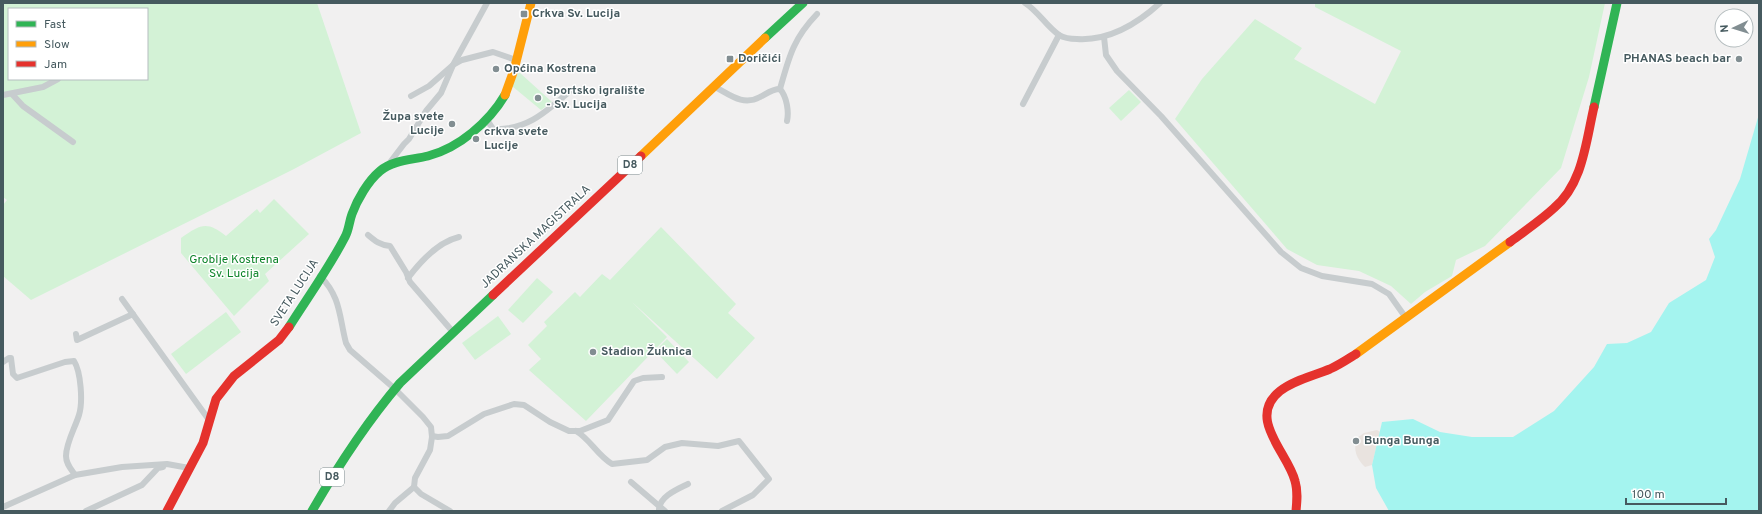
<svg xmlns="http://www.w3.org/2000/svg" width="1762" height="514" font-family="Overpass,sans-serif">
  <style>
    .green { fill: #d3f2d6; fill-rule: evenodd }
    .sand { fill: #e9e3df }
    .water { fill: #a4f4ef }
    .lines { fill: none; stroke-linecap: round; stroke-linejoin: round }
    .street { stroke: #c7ccce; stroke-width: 6 }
    .fast { stroke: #30b455; stroke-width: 9 }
    .slow { stroke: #ff9f0a; stroke-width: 9 }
    .jam { stroke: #e5322d; stroke-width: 9 }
    .poi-dot { fill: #828e92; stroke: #fff; stroke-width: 1.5 }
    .labels { text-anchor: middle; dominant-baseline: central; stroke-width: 3; stroke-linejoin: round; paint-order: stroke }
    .shield { fill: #fff; stroke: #7e8c8f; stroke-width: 1 }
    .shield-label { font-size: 11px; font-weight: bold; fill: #465a5f }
    .poi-label { font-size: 12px; font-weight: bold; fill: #465a5f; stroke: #fff; text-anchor: start }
    .street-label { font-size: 12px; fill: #465a5f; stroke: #fff }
    .park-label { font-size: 12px; fill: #0d8429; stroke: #fff }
  </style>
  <rect width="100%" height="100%" fill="#f1f0f0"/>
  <g class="green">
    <path d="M 3,3 L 317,3 L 361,133 L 294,169 L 31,300 L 3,276 L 3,205 L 7,200 L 3,197 ZM 9,9 L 147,9 L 147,79 L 9,79 Z"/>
    <path d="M 1315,3 L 1605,3 L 1589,77 L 1561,168 L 1485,246 L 1456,260 L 1452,276 L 1425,292 L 1411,304 L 1391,286 L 1359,271 L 1317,265 L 1287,249 L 1175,119 L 1202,79 L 1255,19 L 1302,48 L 1294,59 L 1375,104 L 1401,51 L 1315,7 Z"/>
    <path d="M 518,73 L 520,73 L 552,102 L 541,110 L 512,86 Z"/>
    <path d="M 1129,90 L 1141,102 L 1121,121 L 1109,108 Z"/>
    <path d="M 274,199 L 309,234 L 265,274 L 269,281 L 234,316 L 181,253 L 181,238 C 201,224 207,221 226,236 L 257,209 L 260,213 Z"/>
    <path d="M 661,227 L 736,304 L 728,313 L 755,338 L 717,379 L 632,302 L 667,337 L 586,421 L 529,370 L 541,359 L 528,345 L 547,326 L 544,322 L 575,292 L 580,297 L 602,274 L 610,280 Z"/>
    <path d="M 537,278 L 553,292 L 523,323 L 508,310 Z"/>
    <path d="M 226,312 L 241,332 L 186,374 L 171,354 Z"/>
    <path d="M 498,316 L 511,334 L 475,360 L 462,343 Z"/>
    <path d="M 667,339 L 689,362 L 677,374 L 655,351 Z"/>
  </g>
  <path class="sand" d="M 1377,430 L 1380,432 L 1372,465 L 1365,467 C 1356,458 1353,450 1357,438 L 1364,433 Z"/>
  <path class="water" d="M 1759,114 L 1759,511 L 1389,511 L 1376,488 L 1372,465 L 1382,422 L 1413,419 L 1440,432 L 1472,437 L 1513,437 L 1554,411 L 1594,367 L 1607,344 L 1627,343 L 1651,332 L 1669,303 L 1706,280 L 1715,257 L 1709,239 L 1716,230 L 1740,179 Z"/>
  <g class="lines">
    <g class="street">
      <path d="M 1025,3 C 1038,11 1046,26 1059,35 C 1064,38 1071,39 1077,39 C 1108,41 1137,24 1160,3"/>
      <path d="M 1104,37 L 1106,55 L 1117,71 L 1161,116 L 1281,252 L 1301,268 L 1322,276 L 1372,284 L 1389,294 L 1406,318"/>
      <path d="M 713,86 C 728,93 742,107 760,97 C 766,94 772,89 780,89 C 787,97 789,112 787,121"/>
      <path d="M 780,89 C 789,57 793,39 817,14"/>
      <path d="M 12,94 L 23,106 L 73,142"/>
      <path d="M 3,95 L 43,87 L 58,79"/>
      <path d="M 411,96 L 429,86 L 453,65 L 462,60 L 493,52 L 516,60"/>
      <path d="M 1023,104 L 1059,35"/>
      <path d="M 487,120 L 493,129 C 526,131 546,112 569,92"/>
      <path d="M 388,165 L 404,144 L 409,139 L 426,111 L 441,93 L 453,65 L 487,3"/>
      <path d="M 368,235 C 375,241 380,245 390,246 L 406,272 L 410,282 L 453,332"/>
      <path d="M 320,276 C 341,297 339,316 346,343 L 350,350 L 395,389 L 423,417 L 431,427 L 432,437 L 430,450 L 415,478 L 414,487 L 421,494 L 450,511"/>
      <path d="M 408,278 C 420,262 438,242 459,237"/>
      <path d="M 122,299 L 209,420"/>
      <path d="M 76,334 L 77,340 L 133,314"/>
      <path d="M 3,362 L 9,358 L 11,358 L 13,374 L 17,378 L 65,362 L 74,361 C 81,372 83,402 79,415 C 75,428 66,443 66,456 C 66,464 71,469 75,475"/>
      <path d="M 576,431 C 590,439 597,455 612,464 L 647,460 L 665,447 L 682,443 L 718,446 L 739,441 L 769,479 L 753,495 L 722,511"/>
      <path d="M 432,436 L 438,437 L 448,436 L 484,414 L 514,404 L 524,405 L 550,422 L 569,431 L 580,431 L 608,420 L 634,381 L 643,378 L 662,377"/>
      <path d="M 631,482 L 665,511"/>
      <path d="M 3,507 L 75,475 L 122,467 L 167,464 L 189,468"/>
      <path d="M 659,509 C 660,496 678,489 688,484"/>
      <path d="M 86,511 L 142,485 L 158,468 L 163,467"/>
      <path d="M 389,511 L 395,503 L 414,487"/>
    </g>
    <g class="fast">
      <path d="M 765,38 L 803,3"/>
      <path d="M 1594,107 L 1617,3"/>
      <path d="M 289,327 C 308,297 329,268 345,237 C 349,230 349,222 352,214 C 357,200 368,181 380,171 C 393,160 412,160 428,156 C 459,148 489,122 505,95"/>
      <path d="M 312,511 C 338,466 366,423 400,383 L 493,295"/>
    </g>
    <g class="slow">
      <path d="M 505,95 L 514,70 L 531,3"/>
      <path d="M 641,156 L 765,38"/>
      <path d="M 1356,354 L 1510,242"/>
    </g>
    <g class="jam">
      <path d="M 1510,242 C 1525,231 1541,220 1554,208 C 1583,184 1586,141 1594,107"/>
      <path d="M 493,295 L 641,156"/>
      <path d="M 167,511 L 203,443 L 216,399 L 234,376 L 279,340 L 289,327"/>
      <path d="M 1296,511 C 1297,501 1298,491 1295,481 C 1288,453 1246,418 1280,391 C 1294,380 1313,376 1330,369 C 1339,365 1348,359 1356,354"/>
    </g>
  </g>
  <g class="poi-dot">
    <rect x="520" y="10" width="8" height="8" rx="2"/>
    <rect x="726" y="55" width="8" height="8" rx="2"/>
    <circle cx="1739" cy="59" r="4"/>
    <circle cx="496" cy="69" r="4"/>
    <circle cx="538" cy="98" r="4"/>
    <circle cx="452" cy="124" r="4"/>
    <circle cx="476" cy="139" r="4"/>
    <circle cx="593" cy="352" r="4"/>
    <circle cx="1356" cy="441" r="4"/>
  </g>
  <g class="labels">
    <g class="shield">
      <rect x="618" y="156" width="24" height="18" rx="3"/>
      <rect x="320" y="468" width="24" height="18" rx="3"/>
    </g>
    <g class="shield-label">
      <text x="630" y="165">D8</text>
      <text x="332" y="477">D8</text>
    </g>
    <g class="poi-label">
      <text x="532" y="14">Crkva Sv. Lucija</text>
      <text x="738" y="59">Doričići</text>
      <text x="1731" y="59" text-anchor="end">PHANAS beach bar</text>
      <text x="504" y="69">Općina Kostrena</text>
      <text x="546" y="91">Sportsko igralište<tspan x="546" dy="14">- Sv. Lucija</tspan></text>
      <text x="444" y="117" text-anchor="end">Župa svete<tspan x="444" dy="14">Lucije</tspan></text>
      <text x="484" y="132">crkva svete<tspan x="484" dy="14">Lucije</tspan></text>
      <text x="601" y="352">Stadion Žuknica</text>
      <text x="1364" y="441">Bunga Bunga</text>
    </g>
    <g class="street-label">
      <text transform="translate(536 237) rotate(-43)">JADRANSKA MAGISTRALA</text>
      <text transform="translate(295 293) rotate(-57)">SVETA LUCIJA</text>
    </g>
    <g class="park-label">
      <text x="234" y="260">Groblje Kostrena<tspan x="234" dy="14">Sv. Lucija</tspan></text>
    </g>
  </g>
  <rect width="1762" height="514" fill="none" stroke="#465a5f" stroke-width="8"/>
  <rect x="8" y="8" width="140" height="72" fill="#ffffff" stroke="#b5bdbf"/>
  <rect x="16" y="21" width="20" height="6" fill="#30b455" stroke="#b5bdbf"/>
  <text x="44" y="28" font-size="12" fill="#465a5f">Fast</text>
  <rect x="16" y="41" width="20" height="6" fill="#ff9f0a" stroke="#b5bdbf"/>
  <text x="44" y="48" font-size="12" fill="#465a5f">Slow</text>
  <rect x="16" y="61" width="20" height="6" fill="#e5322d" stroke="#b5bdbf"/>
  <text x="44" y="68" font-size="12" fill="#465a5f">Jam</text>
  <g transform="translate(1734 28) rotate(266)"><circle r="19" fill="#ffffff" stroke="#b5bdbf"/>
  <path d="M0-3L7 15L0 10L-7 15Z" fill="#828e92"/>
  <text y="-6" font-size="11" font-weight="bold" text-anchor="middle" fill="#465a5f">N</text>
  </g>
  <path d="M1626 498v6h100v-6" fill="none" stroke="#465a5f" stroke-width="2"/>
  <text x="1632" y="498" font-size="12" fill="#465a5f" stroke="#ffffff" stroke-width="3" paint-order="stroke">100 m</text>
</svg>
